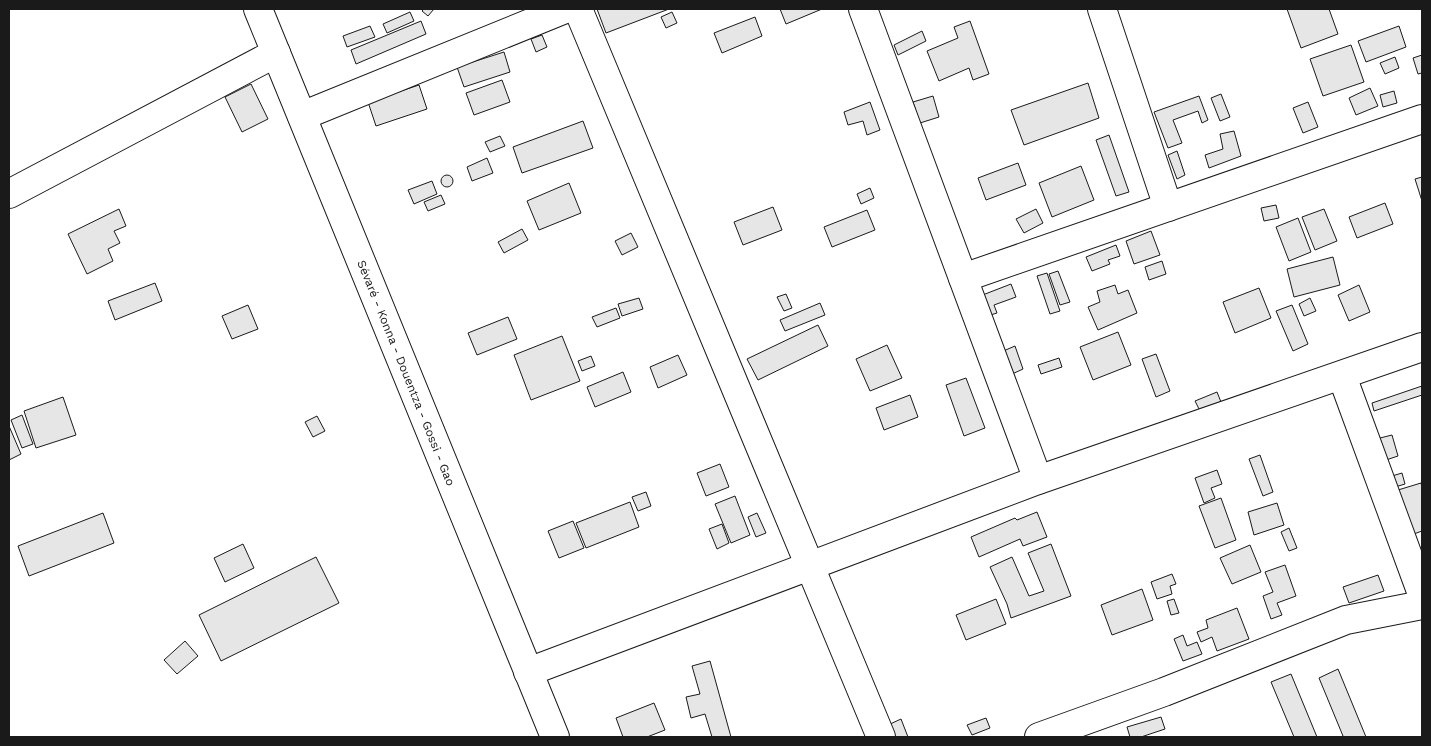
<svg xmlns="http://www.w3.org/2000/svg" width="1431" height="746" font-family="'Work Sans',sans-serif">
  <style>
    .building { fill: #e6e6e6; stroke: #1a1a1a }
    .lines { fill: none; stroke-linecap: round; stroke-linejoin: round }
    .minor-casing { stroke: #1a1a1a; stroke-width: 30 }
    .major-casing { stroke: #1a1a1a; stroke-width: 30 }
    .minor { stroke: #fff; stroke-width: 28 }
    .major { stroke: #fff; stroke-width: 28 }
    .labels { text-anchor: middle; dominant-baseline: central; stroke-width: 4; stroke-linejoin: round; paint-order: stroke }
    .street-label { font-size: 12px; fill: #1a1a1a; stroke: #fff }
  </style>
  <rect width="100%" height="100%" fill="#fff"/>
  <g class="building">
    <path d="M 424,9 L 434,9 L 428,16 L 422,11 Z"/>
    <path d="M 597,9 L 669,9 L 606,33 Z"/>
    <path d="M 780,9 L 822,9 L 786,24 Z"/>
    <path d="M 1287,9 L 1329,9 L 1338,34 L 1301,48 Z"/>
    <path d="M 410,12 L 414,21 L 387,33 L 383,24 Z"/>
    <path d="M 672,12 L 677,23 L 666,28 L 661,17 Z"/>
    <path d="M 755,17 L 762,36 L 722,53 L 714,33 Z"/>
    <path d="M 421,21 L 426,34 L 356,64 L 351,50 Z"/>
    <path d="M 970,21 L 989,74 L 973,80 L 969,68 L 939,81 L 927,51 L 958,38 L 954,27 Z"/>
    <path d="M 370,26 L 375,37 L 347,47 L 343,36 Z"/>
    <path d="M 1399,26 L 1406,47 L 1366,62 L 1358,41 Z"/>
    <path d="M 922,31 L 926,41 L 898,55 L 894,45 Z"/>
    <path d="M 542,35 L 547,47 L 536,52 L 531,39 Z"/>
    <path d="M 1351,45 L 1364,82 L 1323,96 L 1310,59 Z"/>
    <path d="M 504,52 L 510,72 L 464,87 L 457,67 Z"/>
    <path d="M 1422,55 L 1422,73 L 1418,74 L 1413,58 Z"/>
    <path d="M 1395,57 L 1399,68 L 1385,74 L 1380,63 Z"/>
    <path d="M 502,80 L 510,102 L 474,115 L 466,93 Z"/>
    <path d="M 1088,83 L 1099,118 L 1024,145 L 1011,110 Z"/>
    <path d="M 251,84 L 268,119 L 242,132 L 225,97 Z"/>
    <path d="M 419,85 L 427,109 L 376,126 L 368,102 Z"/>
    <path d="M 1370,88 L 1378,106 L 1356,115 L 1349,98 Z"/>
    <path d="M 1394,91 L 1397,103 L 1383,107 L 1380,95 Z"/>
    <path d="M 1221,94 L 1230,117 L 1220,121 L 1211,98 Z"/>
    <path d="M 933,96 L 939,117 L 920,123 L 913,102 Z"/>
    <path d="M 1199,96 L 1208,120 L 1202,123 L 1198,111 L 1173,120 L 1182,143 L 1168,148 L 1154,112 Z"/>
    <path d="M 870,102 L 880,130 L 867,135 L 863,121 L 848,125 L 844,112 Z"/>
    <path d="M 1308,102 L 1318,127 L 1303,133 L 1293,108 Z"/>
    <path d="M 583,121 L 593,148 L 522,173 L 513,147 Z"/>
    <path d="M 1234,131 L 1241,156 L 1209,168 L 1205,155 L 1223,149 L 1220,134 Z"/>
    <path d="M 1109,135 L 1129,192 L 1116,196 L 1096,140 Z"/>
    <path d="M 500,136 L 505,146 L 490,152 L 485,142 Z"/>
    <path d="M 1177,151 L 1185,175 L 1177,179 L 1168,155 Z"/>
    <path d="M 487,158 L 493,173 L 472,181 L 467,167 Z"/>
    <path d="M 1018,163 L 1026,185 L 986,200 L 978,178 Z"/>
    <path d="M 1081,166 L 1094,200 L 1052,217 L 1039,183 Z"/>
    <circle cx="447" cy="181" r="6"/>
    <path d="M 1422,177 L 1422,201 L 1415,179 Z"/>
    <path d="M 432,181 L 437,194 L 414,204 L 408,190 Z"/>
    <path d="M 569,183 L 581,213 L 539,230 L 527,201 Z"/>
    <path d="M 870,188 L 874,198 L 861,204 L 857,194 Z"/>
    <path d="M 441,195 L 445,204 L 428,211 L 424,202 Z"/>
    <path d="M 1385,203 L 1393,224 L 1357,238 L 1349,217 Z"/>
    <path d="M 1276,205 L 1279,218 L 1264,221 L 1261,208 Z"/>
    <path d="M 773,207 L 782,230 L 743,245 L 734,222 Z"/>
    <path d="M 119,209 L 126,226 L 114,231 L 120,243 L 108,249 L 113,261 L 87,274 L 68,234 Z"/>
    <path d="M 1036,209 L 1043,223 L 1024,233 L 1016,219 Z"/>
    <path d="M 1324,209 L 1337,241 L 1315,250 L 1302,217 Z"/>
    <path d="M 867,210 L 875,230 L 832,247 L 824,227 Z"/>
    <path d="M 1298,218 L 1311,252 L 1289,261 L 1276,227 Z"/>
    <path d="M 522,229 L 528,240 L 504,253 L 498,242 Z"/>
    <path d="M 1151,231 L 1160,255 L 1134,264 L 1126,241 Z"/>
    <path d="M 631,233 L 638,247 L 622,255 L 615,241 Z"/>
    <path d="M 1116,245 L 1120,256 L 1108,260 L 1110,264 L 1092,271 L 1086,257 Z"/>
    <path d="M 1333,257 L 1340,285 L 1294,297 L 1287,269 Z"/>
    <path d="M 1162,261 L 1166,274 L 1149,280 L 1145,267 Z"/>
    <path d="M 1058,271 L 1070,302 L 1060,305 L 1049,274 Z"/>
    <path d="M 1047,273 L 1060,311 L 1050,314 L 1037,276 Z"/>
    <path d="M 155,283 L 162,301 L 115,320 L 108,301 Z"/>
    <path d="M 1011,284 L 1016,297 L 994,305 L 997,313 L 987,316 L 980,296 Z"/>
    <path d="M 1115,285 L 1118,294 L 1128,290 L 1137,313 L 1098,330 L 1088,307 L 1100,302 L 1097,291 Z"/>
    <path d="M 1359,285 L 1370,312 L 1349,321 L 1338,295 Z"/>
    <path d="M 1259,288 L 1271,318 L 1235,333 L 1223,302 Z"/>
    <path d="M 786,294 L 792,308 L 784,311 L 777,297 Z"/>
    <path d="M 639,298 L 643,309 L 622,316 L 618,304 Z"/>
    <path d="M 1310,298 L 1316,311 L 1304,316 L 1299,304 Z"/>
    <path d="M 820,303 L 825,315 L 785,331 L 780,320 Z"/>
    <path d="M 248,305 L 258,329 L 232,339 L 222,316 Z"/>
    <path d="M 1292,305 L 1308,344 L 1293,351 L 1276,311 Z"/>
    <path d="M 616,308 L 620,318 L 597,327 L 592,317 Z"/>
    <path d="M 508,317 L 517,339 L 477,355 L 468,333 Z"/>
    <path d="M 818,325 L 828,346 L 758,380 L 747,359 Z"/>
    <path d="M 1118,332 L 1131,365 L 1093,380 L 1080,347 Z"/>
    <path d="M 562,336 L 580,381 L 531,400 L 514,355 Z"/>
    <path d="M 887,345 L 902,378 L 870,391 L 856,359 Z"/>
    <path d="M 1015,346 L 1023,369 L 1010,375 L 1001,352 Z"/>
    <path d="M 1156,354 L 1170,391 L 1156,397 L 1142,359 Z"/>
    <path d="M 678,355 L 687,375 L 658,388 L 650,367 Z"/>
    <path d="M 591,356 L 595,366 L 582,371 L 578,361 Z"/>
    <path d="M 1059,358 L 1062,367 L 1041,374 L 1038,365 Z"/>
    <path d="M 623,372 L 631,392 L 595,407 L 587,387 Z"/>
    <path d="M 966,378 L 985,428 L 964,436 L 946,385 Z"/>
    <path d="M 1422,386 L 1422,395 L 1374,411 L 1372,403 Z"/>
    <path d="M 1217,392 L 1221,402 L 1200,411 L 1195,401 Z"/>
    <path d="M 910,395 L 918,417 L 884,430 L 876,408 Z"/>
    <path d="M 63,397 L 76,435 L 36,448 L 24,411 Z"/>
    <path d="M 22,415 L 33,444 L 22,448 L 11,420 Z"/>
    <path d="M 317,416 L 325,431 L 313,437 L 305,422 Z"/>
    <path d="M 9,426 L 21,454 L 9,460 Z"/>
    <path d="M 1392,435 L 1398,456 L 1386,460 L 1380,438 Z"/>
    <path d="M 1260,455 L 1273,492 L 1263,496 L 1249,459 Z"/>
    <path d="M 720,464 L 729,487 L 706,496 L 697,473 Z"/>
    <path d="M 1217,470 L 1222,484 L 1211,488 L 1215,498 L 1204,503 L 1195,478 Z"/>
    <path d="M 1402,473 L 1405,484 L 1395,487 L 1392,476 Z"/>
    <path d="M 1421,483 L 1422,487 L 1422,531 L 1411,535 L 1398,490 Z"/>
    <path d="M 646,492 L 651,506 L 638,511 L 632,497 Z"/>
    <path d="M 735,496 L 750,535 L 731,543 L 715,504 Z"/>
    <path d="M 1221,498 L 1236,540 L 1215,548 L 1199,506 Z"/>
    <path d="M 630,502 L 639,527 L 586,548 L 576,523 Z"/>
    <path d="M 1277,503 L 1284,525 L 1254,535 L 1248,512 Z"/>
    <path d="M 1037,512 L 1047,537 L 1023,546 L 1020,539 L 979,557 L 971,537 L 1015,518 L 1017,520 Z"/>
    <path d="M 103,513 L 114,543 L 29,576 L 18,546 Z"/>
    <path d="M 757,513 L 766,533 L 756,537 L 748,517 Z"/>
    <path d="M 573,521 L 584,548 L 559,558 L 548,531 Z"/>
    <path d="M 722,524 L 729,543 L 717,549 L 709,529 Z"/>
    <path d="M 1289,528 L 1297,548 L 1289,551 L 1281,532 Z"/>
    <path d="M 243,544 L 254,568 L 225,582 L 214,558 Z"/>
    <path d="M 1051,544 L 1071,596 L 1011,618 L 1007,604 L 990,567 L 1012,557 L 1029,596 L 1044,591 L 1028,553 Z"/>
    <path d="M 1250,545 L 1261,572 L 1232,584 L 1220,558 Z"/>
    <path d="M 316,557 L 339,603 L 221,661 L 199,615 Z"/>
    <path d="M 1285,565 L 1296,596 L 1277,603 L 1282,615 L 1271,619 L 1263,596 L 1273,592 L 1265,572 Z"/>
    <path d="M 1172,574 L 1176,584 L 1170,586 L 1172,594 L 1157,599 L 1151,582 Z"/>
    <path d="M 1378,575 L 1384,591 L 1349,603 L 1343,587 Z"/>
    <path d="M 1142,589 L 1153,620 L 1112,635 L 1101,605 Z"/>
    <path d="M 996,599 L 1006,624 L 966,640 L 956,615 Z"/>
    <path d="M 1174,599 L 1179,613 L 1171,615 L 1167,601 Z"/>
    <path d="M 1237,608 L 1249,639 L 1217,651 L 1212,637 L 1201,642 L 1197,632 L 1208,628 L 1206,620 Z"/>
    <path d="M 1183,635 L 1187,646 L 1197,642 L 1202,654 L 1183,661 L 1174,639 Z"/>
    <path d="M 185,641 L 198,656 L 177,674 L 164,660 Z"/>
    <path d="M 710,661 L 731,737 L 712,737 L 705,714 L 691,718 L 686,697 L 700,694 L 692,666 Z"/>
    <path d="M 1338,669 L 1366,737 L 1340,737 L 1343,736 L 1319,678 Z"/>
    <path d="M 1291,674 L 1317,737 L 1294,737 L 1271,682 Z"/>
    <path d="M 654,703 L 665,730 L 647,737 L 623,737 L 616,718 Z"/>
    <path d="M 1161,717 L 1165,729 L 1141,737 L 1130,737 L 1127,727 Z"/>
    <path d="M 986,718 L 990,728 L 972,735 L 967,725 Z"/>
    <path d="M 901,719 L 908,737 L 893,737 L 888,725 Z"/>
  </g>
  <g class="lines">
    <defs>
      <g id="minor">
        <path d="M 578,9 L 881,737"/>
        <path d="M 863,9 L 1038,480"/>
        <path d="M 1102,9 L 1168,207"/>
        <path d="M 302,116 L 565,9"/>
        <path d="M 9,194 L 276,53"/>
        <path d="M 963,278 L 1422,119"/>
        <path d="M 1342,376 L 1422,594"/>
        <path d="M 528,672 L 1038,480 L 1422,347"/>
        <path d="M 1039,737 L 1164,692 L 1346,620 L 1422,605"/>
      </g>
      <path id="major" d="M 258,9 L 555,737"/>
    </defs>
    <use href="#minor" class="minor-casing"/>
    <use href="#major" class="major-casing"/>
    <use href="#minor" class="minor"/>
    <use href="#major" class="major"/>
  </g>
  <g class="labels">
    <g class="street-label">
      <text transform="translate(406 373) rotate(68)">Sévaré - Konna - Douentza - Gossi - Gao</text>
    </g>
  </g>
  <rect width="1431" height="746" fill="none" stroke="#1a1a1a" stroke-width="20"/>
</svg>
